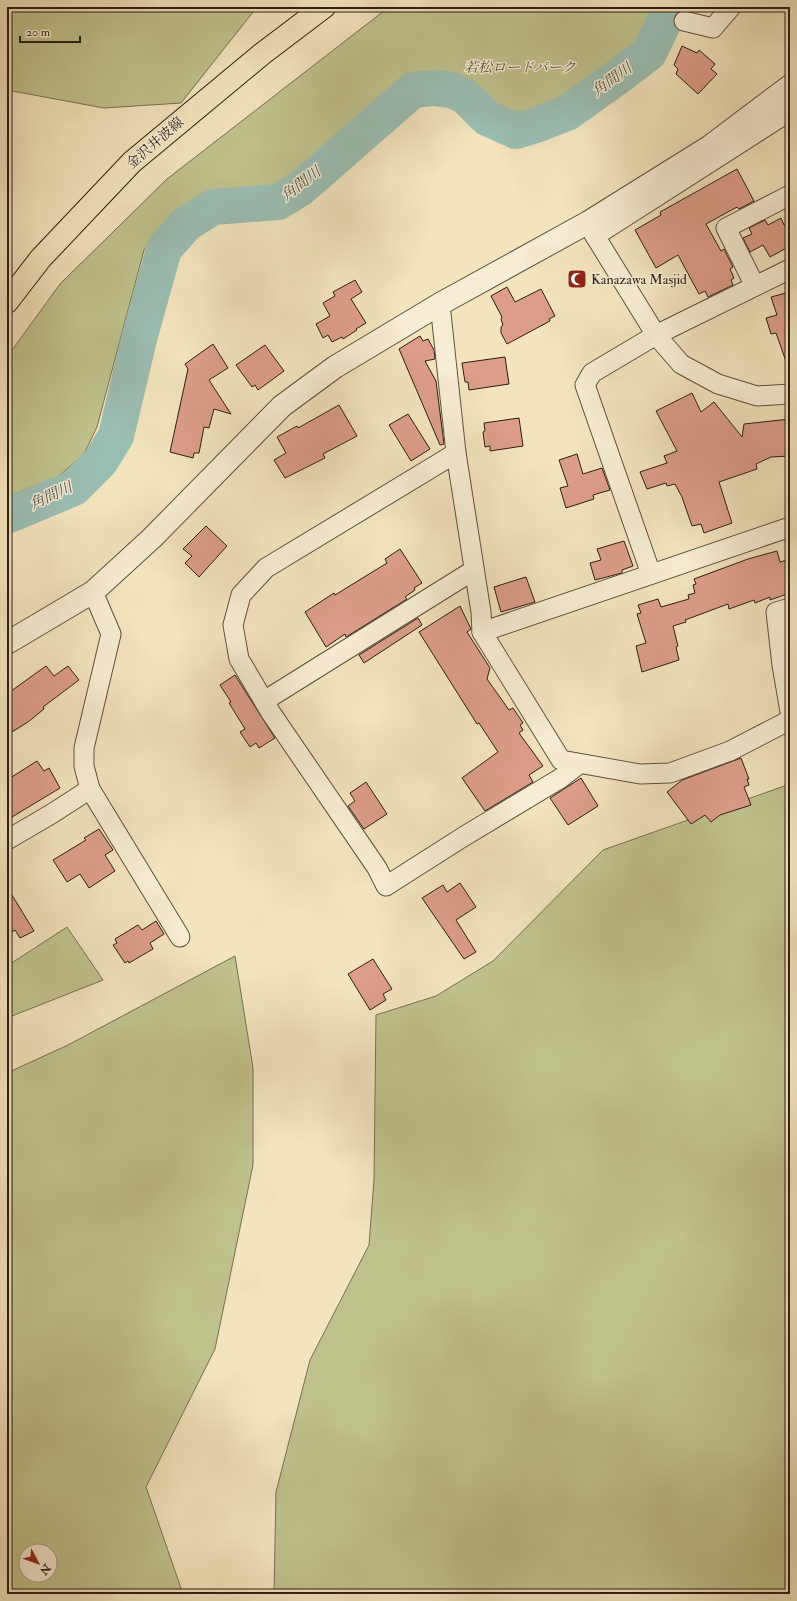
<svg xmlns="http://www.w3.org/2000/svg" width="797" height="1601" font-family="'IM FELL Double Pica','Noto Serif JP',serif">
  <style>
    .green { fill: #c0c28d; stroke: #767050; fill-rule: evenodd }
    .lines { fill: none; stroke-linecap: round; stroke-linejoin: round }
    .river { stroke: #9bbeb3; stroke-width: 36 }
    .building { fill: #dd9e89; stroke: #2c1d14 }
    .minor-casing { stroke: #5e4f3e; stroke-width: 21 }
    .tertiary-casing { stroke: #5e4f3e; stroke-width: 24 }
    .primary-casing { stroke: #2c1d14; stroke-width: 24 }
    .minor { stroke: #f7edd4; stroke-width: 19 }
    .tertiary { stroke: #f7edd4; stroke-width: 22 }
    .primary { stroke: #f3e4bd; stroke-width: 22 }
    .labels { text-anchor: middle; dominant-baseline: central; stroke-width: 3; stroke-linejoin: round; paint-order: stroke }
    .park-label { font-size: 14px; font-style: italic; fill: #584f38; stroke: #f7edd4 }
    .street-label { font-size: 14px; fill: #2c1d14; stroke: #f7edd4 }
    .poi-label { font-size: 14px; fill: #2c1d14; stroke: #f7edd4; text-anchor: start }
    .water-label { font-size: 15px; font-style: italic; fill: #53554c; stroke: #f7edd4 }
  </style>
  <rect width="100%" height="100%" fill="#f3e4bd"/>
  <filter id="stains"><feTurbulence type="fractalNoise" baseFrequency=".005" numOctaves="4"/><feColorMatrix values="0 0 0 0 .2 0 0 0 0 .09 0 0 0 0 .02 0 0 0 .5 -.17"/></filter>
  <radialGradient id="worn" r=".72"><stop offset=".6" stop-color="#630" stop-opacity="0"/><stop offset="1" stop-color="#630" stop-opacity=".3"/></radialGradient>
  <g class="green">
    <path d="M 7,7 L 257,7 L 181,103 L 104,108 L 7,90 Z"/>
    <path d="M 389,7 L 663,7 L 663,24 L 649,53 L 623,73 L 567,113 L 531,127 L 516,131 L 487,118 L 466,97 L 452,90 L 434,88 L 413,90 L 276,186 L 201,196 L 171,216 L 144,250 L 97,427 L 84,454 L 59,476 L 7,497 L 7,357 L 60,284 L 167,179 Z"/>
    <path d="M 790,784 L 790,1594 L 274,1594 L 276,1492 L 310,1360 L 369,1245 L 374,1180 L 376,1015 L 436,996 L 493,961 L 603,850 Z"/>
    <path d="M 67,927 L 103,980 L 7,1018 L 7,966 Z"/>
    <path d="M 235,956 L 253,1068 L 253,1165 L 215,1349 L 146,1487 L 183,1594 L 7,1594 L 7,1073 L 68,1045 ZM 26,1551 L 50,1551 L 50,1575 L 26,1575 Z"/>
  </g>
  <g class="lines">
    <path class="river" d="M 7,516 L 74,488 L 100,462 L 116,436 L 139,339 L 164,249 L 186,224 L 213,207 L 278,202 L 301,188 L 413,90 L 434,88 L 452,90 L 466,97 L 487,118 L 516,131 L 536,125 L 567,113 L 623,73 L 649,53 L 663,24 L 669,7"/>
  </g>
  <g class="building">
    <path d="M 682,46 L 697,53 L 699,50 L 715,64 L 711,69 L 717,74 L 698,94 L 676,74 L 678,69 L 674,65 Z"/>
    <path d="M 737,169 L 754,201 L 739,209 L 737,207 L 706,224 L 721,251 L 724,249 L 733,267 L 730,269 L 734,278 L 731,280 L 733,285 L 708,297 L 705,291 L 699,294 L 678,255 L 656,268 L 635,230 L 661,215 L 660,212 Z"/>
    <path d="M 781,218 L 784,225 L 790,223 L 790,246 L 770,257 L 763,245 L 750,252 L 743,238 L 752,234 L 749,228 L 765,220 L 768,225 Z"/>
    <path d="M 355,280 L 362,292 L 351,299 L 366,323 L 356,329 L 357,330 L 343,339 L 342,337 L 332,342 L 328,335 L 323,338 L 316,324 L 330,316 L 323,303 L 335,296 L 333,292 Z"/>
    <path d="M 507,287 L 515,302 L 541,289 L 555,316 L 549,319 L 550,321 L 507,344 L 501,333 L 501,327 L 503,325 L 501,319 L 502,317 L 491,296 Z"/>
    <path d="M 790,292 L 790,366 L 788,367 L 776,333 L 771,334 L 766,318 L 777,315 L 771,297 Z"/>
    <path d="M 420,336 L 423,341 L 428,339 L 434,350 L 435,359 L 425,361 L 436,381 L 444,444 L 440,445 L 399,349 Z"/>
    <path d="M 213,344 L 228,368 L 209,380 L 231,414 L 214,409 L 209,428 L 204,427 L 199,453 L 194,453 L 193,458 L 170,452 L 188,369 L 185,364 Z"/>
    <path d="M 265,345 L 284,371 L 258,390 L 255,385 L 252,387 L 236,365 Z"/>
    <path d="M 505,357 L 509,384 L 469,390 L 468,382 L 465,382 L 462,363 Z"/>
    <path d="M 692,393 L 701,412 L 714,402 L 742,437 L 744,424 L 790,419 L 790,456 L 771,457 L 756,464 L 757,469 L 719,482 L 732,523 L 704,533 L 701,524 L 692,526 L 682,497 L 675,484 L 667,486 L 666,483 L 647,489 L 640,472 L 667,463 L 664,456 L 677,451 L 656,411 Z"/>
    <path d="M 339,405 L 357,436 L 323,454 L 325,458 L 285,478 L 274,460 L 286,453 L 277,437 L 297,426 L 298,428 Z"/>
    <path d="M 408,414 L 430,449 L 411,461 L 389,425 Z"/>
    <path d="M 519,418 L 523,446 L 490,451 L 490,446 L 485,447 L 483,432 L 485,431 L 484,423 Z"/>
    <path d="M 577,454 L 583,474 L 602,468 L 610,490 L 593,495 L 594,499 L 566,508 L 560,488 L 568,486 L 559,460 Z"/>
    <path d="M 206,526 L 227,546 L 199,577 L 185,563 L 192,556 L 183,549 Z"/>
    <path d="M 624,541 L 633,566 L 622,570 L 622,573 L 595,580 L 590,563 L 601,560 L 597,549 Z"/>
    <path d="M 400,549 L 422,583 L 414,588 L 415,590 L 405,597 L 407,599 L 346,637 L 345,634 L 326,647 L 305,612 L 334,593 L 335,595 L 387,563 L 385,559 Z"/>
    <path d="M 777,551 L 780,562 L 790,559 L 790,593 L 770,600 L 770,597 L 755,603 L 754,600 L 729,609 L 728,604 L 685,620 L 686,622 L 673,626 L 678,646 L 676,647 L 679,660 L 642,672 L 636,646 L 646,643 L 637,614 L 641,613 L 638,605 L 658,599 L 661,607 L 689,599 L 688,595 L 695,593 L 693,585 L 696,584 L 694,579 L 748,559 Z"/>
    <path d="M 526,577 L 535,602 L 501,612 L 494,587 Z"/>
    <path d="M 460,606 L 471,629 L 467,632 L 490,668 L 487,679 L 509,710 L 513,708 L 523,723 L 520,725 L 523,730 L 519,733 L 543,766 L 529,775 L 533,782 L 485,811 L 462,778 L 498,752 L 479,723 L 477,724 L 419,632 Z"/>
    <path d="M 418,618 L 422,625 L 364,663 L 359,655 Z"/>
    <path d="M 46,666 L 54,676 L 68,666 L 79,680 L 43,707 L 44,709 L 28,722 L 7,735 L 7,694 Z"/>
    <path d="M 235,675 L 275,738 L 259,748 L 256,743 L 250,747 L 240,732 L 245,729 L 229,703 L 231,702 L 220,685 Z"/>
    <path d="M 741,758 L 749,779 L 747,779 L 749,785 L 744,787 L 751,805 L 720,815 L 711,822 L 705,815 L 691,824 L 667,792 L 682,780 Z"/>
    <path d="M 37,761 L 44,771 L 49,768 L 60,788 L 7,820 L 7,780 Z"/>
    <path d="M 581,778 L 598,806 L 568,825 L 550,798 Z"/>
    <path d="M 366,782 L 387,814 L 364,829 L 348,806 L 355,801 L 350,793 Z"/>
    <path d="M 99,829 L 113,850 L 105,855 L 115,871 L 89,888 L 80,874 L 67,882 L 53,860 L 86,840 L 84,838 Z"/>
    <path d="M 460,883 L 476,907 L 456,920 L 476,952 L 464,959 L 422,898 L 443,885 L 447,892 Z"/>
    <path d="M 7,887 L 34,931 L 20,938 L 15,930 L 7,935 Z"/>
    <path d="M 156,921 L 164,934 L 150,943 L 153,949 L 129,963 L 128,961 L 125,963 L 113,945 L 117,943 L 115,939 L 138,925 L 142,930 Z"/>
    <path d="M 373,959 L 392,989 L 383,994 L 386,1000 L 370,1010 L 348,974 Z"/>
  </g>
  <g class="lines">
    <defs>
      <g id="minor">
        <path d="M 684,21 L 713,28 L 731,7"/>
        <path d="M 587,223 L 656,335 L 681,364 L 718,384 L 757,396 L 790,394"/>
        <path d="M 595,236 L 790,111"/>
        <path d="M 755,286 L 726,228 L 790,195"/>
        <path d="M 440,304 L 456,453 L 481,612 L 482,632 L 561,760 L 640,774 L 670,773 L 730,751 L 790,720"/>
        <path d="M 456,453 L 266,568 L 241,595 L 233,625 L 239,659 L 271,713 L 377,868 L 386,886 L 463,837 L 561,778 L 579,764"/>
        <path d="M 651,574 L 585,385 L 592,373 L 656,335 L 790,269"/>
        <path d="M 790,608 L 776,612 L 782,665 L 790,712"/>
        <path d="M 482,632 L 790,527"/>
        <path d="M 264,701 L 474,570"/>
        <path d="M 90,789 L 180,937"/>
        <path d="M 7,840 L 53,813 L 90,789 L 84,766 L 84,748 L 111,634 L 93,592"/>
      </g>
      <path id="tertiary" d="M 7,643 L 93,592 L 152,538 L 282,406 L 335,367 L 440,304 L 587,223 L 709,147 L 790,86"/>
      <path id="primary" d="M 7,302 L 41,258 L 132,162 L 262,54 L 324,7"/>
    </defs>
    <use href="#minor" class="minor-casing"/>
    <use href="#tertiary" class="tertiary-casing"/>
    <use href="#primary" class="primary-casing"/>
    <use href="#minor" class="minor"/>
    <use href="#tertiary" class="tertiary"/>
    <use href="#primary" class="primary"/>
  </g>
  <defs>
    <symbol id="mosque-square" viewBox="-11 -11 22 22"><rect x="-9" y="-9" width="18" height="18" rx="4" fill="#8f2418" stroke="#f7edd4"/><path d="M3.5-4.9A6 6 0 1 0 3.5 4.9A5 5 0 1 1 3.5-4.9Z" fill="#fff"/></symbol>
  </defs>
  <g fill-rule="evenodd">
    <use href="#mosque-square" x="566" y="268" width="22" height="22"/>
  </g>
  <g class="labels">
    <g class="park-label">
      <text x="520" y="67">若松ロードパーク</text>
    </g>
    <g class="street-label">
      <text transform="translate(155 143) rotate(-41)">金沢井波線</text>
    </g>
    <g class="poi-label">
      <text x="591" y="279">Kanazawa Masjid</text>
    </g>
    <g class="water-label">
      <text transform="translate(612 80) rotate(-36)">角間川</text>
      <text transform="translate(301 184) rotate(-37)">角間川</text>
      <text transform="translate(51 496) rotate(-25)">角間川</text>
    </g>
  </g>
  <rect width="797" height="1601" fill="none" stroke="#f3e4bd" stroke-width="24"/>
  <rect x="8" y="8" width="781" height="1585" fill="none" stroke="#2c1d14" stroke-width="2"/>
  <rect x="12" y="12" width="773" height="1577" fill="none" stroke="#2c1d14"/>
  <g transform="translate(38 1563) rotate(131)"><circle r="19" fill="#f7edd4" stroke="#a69a87"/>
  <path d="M0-3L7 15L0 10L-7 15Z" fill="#8f2418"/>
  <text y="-6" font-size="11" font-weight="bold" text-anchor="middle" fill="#2c1d14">N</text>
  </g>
  <path d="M20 36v6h60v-6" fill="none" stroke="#2c1d14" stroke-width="2"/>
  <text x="26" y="36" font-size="12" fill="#2c1d14" stroke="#f7edd4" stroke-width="3" paint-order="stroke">20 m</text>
  <rect width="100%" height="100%" filter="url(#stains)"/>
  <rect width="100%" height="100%" fill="url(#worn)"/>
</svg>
